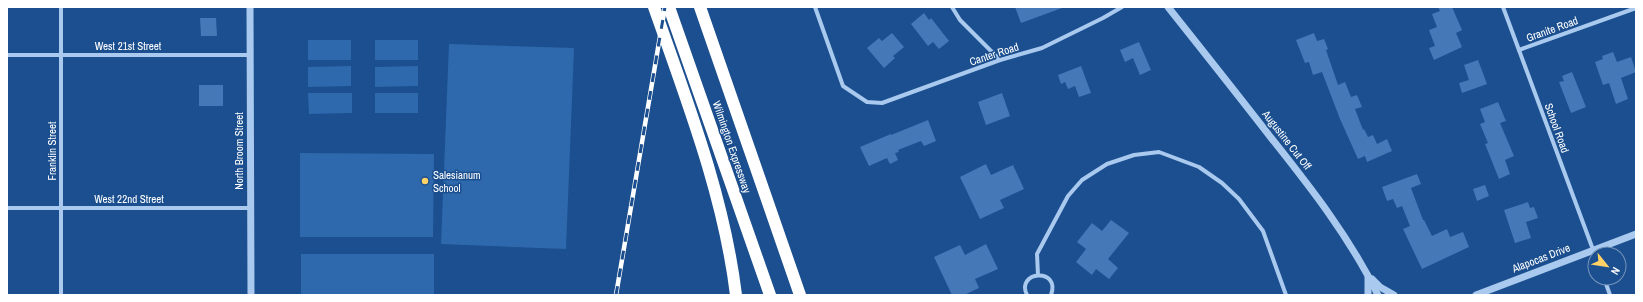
<svg xmlns="http://www.w3.org/2000/svg" width="1643" height="302" font-family="'Archivo Narrow',sans-serif">
  <style>
    .green { fill: #2e69ad }
    .building { fill: #4478b7 }
    .lines { fill: none; stroke-linecap: round; stroke-linejoin: round }
    .minor { stroke: #a9c9ee; stroke-width: 4 }
    .tertiary { stroke: #a9c9ee; stroke-width: 7 }
    .motorway { stroke: #fff; stroke-width: 12 }
    .rail-casing { stroke: #fff; stroke-width: 4.5 }
    .rail { stroke: #1b4f8f; stroke-width: 3; stroke-dasharray: 9; stroke-linecap: butt }
    .poi-dot { fill: #ffd166; stroke: #1b4f8f; stroke-width: 1.5 }
    .labels { text-anchor: middle; dominant-baseline: central; stroke-width: 3; stroke-linejoin: round; paint-order: stroke }
    .street-label { font-size: 11px; fill: #fff; stroke: #1b4f8f }
    .poi-label { font-size: 11px; fill: #fff; stroke: #1b4f8f; text-anchor: start }
  </style>
  <rect width="100%" height="100%" fill="#1b4f8f"/>
  <g class="green">
    <rect x="308" y="40" width="43" height="20"/>
    <rect x="375" y="40" width="43" height="20"/>
    <path d="M 449,44 L 574,48 L 566,249 L 441,244 Z"/>
    <path d="M 351,66 L 351,86 L 308,87 L 308,67 Z"/>
    <path d="M 418,66 L 418,86 L 375,87 L 375,67 Z"/>
    <path d="M 308,93 L 352,93 L 352,113 L 309,114 Z"/>
    <rect x="375" y="93" width="43" height="20"/>
    <path d="M 300,153 L 434,154 L 433,237 L 300,237 Z"/>
    <rect x="301" y="254" width="133" height="41"/>
  </g>
  <g class="building">
    <path d="M 1015,7 L 1062,7 L 1062,8 L 1021,23 Z"/>
    <path d="M 1438,7 L 1452,7 L 1462,30 L 1456,33 L 1462,47 L 1434,60 L 1429,48 L 1435,46 L 1429,30 L 1437,27 L 1432,14 L 1440,11 Z"/>
    <path d="M 924,13 L 929,20 L 931,18 L 949,41 L 939,49 L 933,42 L 928,46 L 911,24 Z"/>
    <path d="M 200,18 L 216,18 L 217,36 L 201,36 Z"/>
    <path d="M 892,33 L 904,47 L 893,56 L 895,58 L 884,68 L 867,48 L 879,38 L 882,41 Z"/>
    <path d="M 1314,33 L 1317,41 L 1324,39 L 1328,49 L 1326,50 L 1338,85 L 1345,82 L 1351,97 L 1357,95 L 1362,107 L 1355,109 L 1363,130 L 1364,129 L 1368,137 L 1373,135 L 1377,144 L 1387,139 L 1392,151 L 1367,162 L 1365,156 L 1358,159 L 1340,119 L 1322,72 L 1313,75 L 1309,62 L 1305,63 L 1296,40 Z"/>
    <path d="M 1139,42 L 1151,70 L 1140,75 L 1133,58 L 1125,62 L 1120,50 Z"/>
    <path d="M 1613,52 L 1617,62 L 1631,57 L 1636,72 L 1621,78 L 1628,99 L 1616,104 L 1609,83 L 1603,85 L 1595,62 L 1603,59 L 1602,56 Z"/>
    <path d="M 1478,60 L 1487,84 L 1462,93 L 1459,83 L 1469,80 L 1464,65 Z"/>
    <path d="M 1081,66 L 1091,93 L 1079,97 L 1075,86 L 1068,89 L 1065,82 L 1061,84 L 1058,75 Z"/>
    <path d="M 1572,72 L 1586,107 L 1571,113 L 1559,82 L 1564,81 L 1562,76 Z"/>
    <rect x="199" y="85" width="24" height="21"/>
    <path d="M 1002,93 L 1010,116 L 986,125 L 978,102 Z"/>
    <path d="M 1498,102 L 1506,121 L 1500,123 L 1514,156 L 1505,160 L 1510,174 L 1499,179 L 1485,144 L 1488,143 L 1480,124 L 1485,122 L 1480,109 Z"/>
    <path d="M 928,120 L 936,141 L 924,146 L 921,141 L 898,150 L 899,152 L 895,153 L 898,160 L 890,164 L 887,158 L 869,166 L 860,147 L 891,134 L 891,135 Z"/>
    <path d="M 986,164 L 991,175 L 1013,165 L 1024,189 L 1000,200 L 1004,208 L 980,219 L 960,177 Z"/>
    <path d="M 1417,174 L 1421,184 L 1411,188 L 1423,220 L 1424,220 L 1432,236 L 1447,229 L 1450,237 L 1463,232 L 1469,247 L 1422,269 L 1403,229 L 1410,226 L 1402,206 L 1397,208 L 1393,199 L 1387,201 L 1382,187 Z"/>
    <path d="M 1485,185 L 1489,196 L 1477,201 L 1473,189 Z"/>
    <path d="M 1528,202 L 1530,208 L 1534,207 L 1538,218 L 1526,222 L 1531,238 L 1515,243 L 1504,210 Z"/>
    <path d="M 1111,220 L 1129,233 L 1108,259 L 1118,268 L 1109,279 L 1096,269 L 1092,275 L 1076,262 L 1086,249 L 1077,242 L 1092,223 L 1102,231 Z"/>
    <path d="M 986,244 L 998,269 L 975,279 L 979,288 L 964,295 L 952,295 L 934,257 L 960,245 L 965,255 Z"/>
  </g>
  <g class="lines">
    <g class="minor">
      <path d="M 61,7 L 61,295"/>
      <path d="M 815,7 L 843,86 L 867,102 L 882,103 L 1000,60 L 1042,48 L 1103,18 L 1122,7"/>
      <path d="M 952,7 L 960,20 L 1000,60"/>
      <path d="M 1503,7 L 1595,255"/>
      <path d="M 1519,50 L 1636,8"/>
      <path d="M 7,55 L 250,55"/>
      <path d="M 7,208 L 250,208"/>
      <path d="M 1038,275 L 1037,254 L 1068,196 L 1082,180 L 1107,164 L 1134,155 L 1159,152 L 1199,167 L 1222,183 L 1239,199 L 1263,231 L 1286,295"/>
      <path d="M 1604,278 L 1610,295"/>
      <path d="M 1027,295 C 1015,271 1061,267 1051,295"/>
    </g>
    <g class="tertiary">
      <path d="M 250,7 L 251,295"/>
      <path d="M 1168,7 C 1203,51 1238,95 1272,139 C 1311,188 1350,238 1378,295"/>
      <path d="M 1368,278 L 1368,295"/>
      <path d="M 1372,279 L 1380,287 L 1394,295"/>
      <path d="M 1476,295 L 1636,234"/>
    </g>
    <g class="motorway">
      <path d="M 654,7 C 687,101 724,196 736,295"/>
      <path d="M 669,7 L 770,295"/>
      <path d="M 700,7 L 800,295"/>
    </g>
    <defs>
      <path id="rail" d="M 616,295 L 665,7"/>
    </defs>
    <use href="#rail" class="rail-casing"/>
    <use href="#rail" class="rail"/>
  </g>
  <circle class="poi-dot" cx="425" cy="181" r="4"/>
  <g class="labels">
    <g class="street-label">
      <text transform="translate(1552 29) rotate(-20)">Granite Road</text>
      <text x="128" y="46">West 21st Street</text>
      <text transform="translate(994 54) rotate(-18)">Canter Road</text>
      <text transform="translate(1557 128) rotate(70)">School Road</text>
      <text transform="translate(1287 140) rotate(52)">Augustine Cut Off</text>
      <text transform="translate(732 147) rotate(71)">Wilmington Expressway</text>
      <text transform="translate(52 151) rotate(-90)">Franklin Street</text>
      <text transform="translate(239 151) rotate(-90)">North Broom Street</text>
      <text x="129" y="199">West 22nd Street</text>
      <text transform="translate(1541 258) rotate(-21)">Alapocas Drive</text>
    </g>
    <g class="poi-label">
      <text x="433" y="175">Salesianum<tspan x="433" dy="13">School</tspan></text>
    </g>
  </g>
  <rect width="1643" height="302" fill="none" stroke="#ffffff" stroke-width="16"/>
  <g transform="translate(1607 266) rotate(120)"><circle r="19" fill="#1b4f8f" stroke="#7695bc"/>
  <path d="M0-3L7 15L0 10L-7 15Z" fill="#ffd166"/>
  <text y="-6" font-size="11" font-weight="bold" text-anchor="middle" fill="#ffffff">N</text>
  </g>
</svg>
